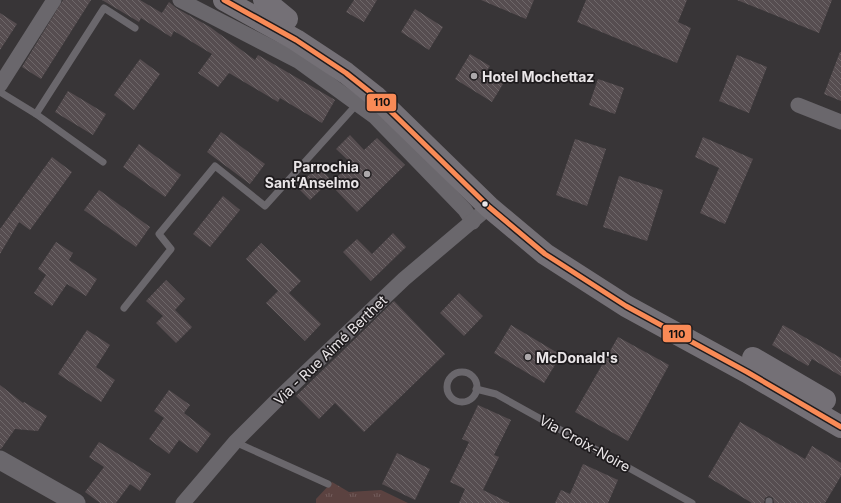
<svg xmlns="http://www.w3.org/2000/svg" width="841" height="503" font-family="Inter,sans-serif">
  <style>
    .grass { fill: url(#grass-tufts) }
    .building { fill: url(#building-back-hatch) }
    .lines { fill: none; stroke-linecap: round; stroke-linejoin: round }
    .service { stroke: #6a676c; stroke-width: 7 }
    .minor { stroke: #6a676c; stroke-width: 15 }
    .tertiary { stroke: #6a676c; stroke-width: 19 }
    .primary { stroke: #747076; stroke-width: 22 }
    .bus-1-casing { stroke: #1f1c1e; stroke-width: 8 }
    .bus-1 { stroke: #f98a56; stroke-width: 5 }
    .poi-dot { fill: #aca8aa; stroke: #1f1c1e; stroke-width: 1.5 }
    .bus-dot { fill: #eae6e8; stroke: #1f1c1e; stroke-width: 1.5 }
    .labels { text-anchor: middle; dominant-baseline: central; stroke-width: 3.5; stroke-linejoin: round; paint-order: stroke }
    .poi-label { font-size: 14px; font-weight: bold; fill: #eae6e8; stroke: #1f1c1e; text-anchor: start }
    .street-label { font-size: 14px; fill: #eae6e8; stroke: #1f1c1e }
    .line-badge { stroke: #1f1c1e; stroke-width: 1.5 }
    .pale-badge-label { font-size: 11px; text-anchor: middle; font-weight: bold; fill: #111 }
  </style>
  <defs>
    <pattern id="grass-tufts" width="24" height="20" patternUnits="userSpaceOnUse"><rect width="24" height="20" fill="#5b4240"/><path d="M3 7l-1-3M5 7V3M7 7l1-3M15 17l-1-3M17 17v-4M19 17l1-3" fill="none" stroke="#735d5c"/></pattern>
    <pattern id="building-back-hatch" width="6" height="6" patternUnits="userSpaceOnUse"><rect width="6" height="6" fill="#564d50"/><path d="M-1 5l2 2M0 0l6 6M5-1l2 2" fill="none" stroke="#6e6769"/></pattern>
  </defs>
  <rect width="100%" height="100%" fill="#383537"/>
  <path class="grass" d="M 332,482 L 349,492 L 381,490 L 408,503 L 316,503 L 316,499 Z"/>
  <g class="building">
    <path d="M 63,0 L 91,0 L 41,79 L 22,67 Z"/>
    <path d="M 102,0 L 140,0 L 162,13 L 169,2 L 176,8 L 210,27 L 255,60 L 258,55 L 335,100 L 322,123 L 280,98 L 278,102 L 229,73 L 218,87 L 198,73 L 212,54 L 174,31 L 171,37 L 141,18 L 139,22 Z"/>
    <path d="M 354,0 L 377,0 L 364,22 L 346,12 Z"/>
    <path d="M 481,0 L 534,0 L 526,19 Z"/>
    <path d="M 586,0 L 687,0 L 678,22 L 691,28 L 677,63 L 577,22 Z"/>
    <path d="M 737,0 L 832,0 L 819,33 Z"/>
    <path d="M 415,9 L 443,27 L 429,50 L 401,32 Z"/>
    <path d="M 0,13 L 17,24 L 0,50 Z"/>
    <path d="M 840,52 L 841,52 L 841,101 L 824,94 Z"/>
    <path d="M 470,54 L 490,66 L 485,73 L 503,84 L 492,102 L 455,79 Z"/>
    <path d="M 737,55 L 767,67 L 749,113 L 719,101 Z"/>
    <path d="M 140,59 L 160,74 L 134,110 L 114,95 Z"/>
    <path d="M 598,79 L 624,88 L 615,114 L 589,105 Z"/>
    <path d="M 68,91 L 106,114 L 93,135 L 55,112 Z"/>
    <path d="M 221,132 L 265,164 L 250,184 L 207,152 Z"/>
    <path d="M 350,135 L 364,150 L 377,138 L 405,165 L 357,212 L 330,184 L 351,163 L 336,149 Z"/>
    <path d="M 703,137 L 753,159 L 725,224 L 700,213 L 719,168 L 695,157 Z"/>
    <path d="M 575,139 L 606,149 L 587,206 L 556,195 Z"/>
    <path d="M 139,144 L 181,175 L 165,197 L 123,167 Z"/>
    <path d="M 52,157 L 72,172 L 30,230 L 19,222 L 0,254 L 0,229 Z"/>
    <path d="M 318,166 L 331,180 L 310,200 L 297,187 Z"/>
    <path d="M 619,176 L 663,190 L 647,241 L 603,227 Z"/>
    <path d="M 99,190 L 150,227 L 136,247 L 84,210 Z"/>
    <path d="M 223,196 L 240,210 L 210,247 L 193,234 Z"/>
    <path d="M 393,233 L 406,247 L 371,281 L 343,252 L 357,239 L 372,254 Z"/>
    <path d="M 56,242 L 73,253 L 69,260 L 97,279 L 86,296 L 67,284 L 52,306 L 34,293 L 46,275 L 38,269 Z"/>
    <path d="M 261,243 L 301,281 L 289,293 L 321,324 L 305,341 L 266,303 L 278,291 L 246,259 Z"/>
    <path d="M 166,280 L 185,299 L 175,310 L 192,327 L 176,343 L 156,323 L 163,316 L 146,301 Z"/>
    <path d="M 459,293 L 483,316 L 464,336 L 440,313 Z"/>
    <path d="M 394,301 L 445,354 L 364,432 L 335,403 L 319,419 L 296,396 Z"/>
    <path d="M 511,325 L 561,355 L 544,383 L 494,353 Z"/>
    <path d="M 783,325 L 841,358 L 841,376 L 812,359 L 808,366 L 772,345 Z"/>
    <path d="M 87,330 L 110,345 L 96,367 L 115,380 L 101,402 L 58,374 Z"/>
    <path d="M 618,337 L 669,365 L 628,441 L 575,412 Z"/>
    <path d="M 0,385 L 23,403 L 24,402 L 47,416 L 38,431 L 15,429 L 1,449 L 0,449 Z"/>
    <path d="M 169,390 L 190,405 L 184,413 L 211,434 L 197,453 L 179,440 L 169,454 L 149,439 L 164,418 L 154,411 Z"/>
    <path d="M 478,405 L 511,420 L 494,455 L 499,457 L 483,490 L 510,503 L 459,503 L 465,489 L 450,482 L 469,442 L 462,439 Z"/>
    <path d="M 740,422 L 805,459 L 812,446 L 841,463 L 841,476 L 825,503 L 774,503 L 773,498 L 769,496 L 765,498 L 764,503 L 752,503 L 708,477 Z"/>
    <path d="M 99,442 L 151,474 L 140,491 L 130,484 L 116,503 L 100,503 L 85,492 L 104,467 L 89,457 Z"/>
    <path d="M 397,453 L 430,469 L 415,500 L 382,484 Z"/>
    <path d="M 583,464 L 618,480 L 608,503 L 555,503 L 561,490 L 570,494 Z"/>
  </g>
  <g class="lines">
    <g class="service">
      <path d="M 0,92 L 36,114"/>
      <path d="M 103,162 L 36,114 L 104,8 L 135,28"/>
      <path d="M 124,308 L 171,249 L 159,234 L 215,166 L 265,206 L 357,104"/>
      <circle cx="462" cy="387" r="15"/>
      <path d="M 476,389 L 496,394 L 692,503"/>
      <path d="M 235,442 L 328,484"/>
      <path d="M 769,503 L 769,501"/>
    </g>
    <g class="minor">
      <path d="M 180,0 L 298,61 L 357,104 L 375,117 L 465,210 L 473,222"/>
      <path d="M 0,85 L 54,0"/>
      <path d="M 798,105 L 841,122"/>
      <path d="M 183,503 L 235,442 L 280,397 L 404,279 L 489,207"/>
    </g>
    <path class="tertiary" d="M 0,460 L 76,503"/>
    <g class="primary">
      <path d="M 224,0 L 296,40 L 346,73 L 375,96 L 489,207 L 545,254 L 626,306 L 747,372 L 841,427"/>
      <path d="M 264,0 L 287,19"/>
      <path d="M 753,358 L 825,400"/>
    </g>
    <defs>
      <path id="bus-1" d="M 224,0 L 296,40 L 346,73 L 375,96 L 489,207 L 545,254 L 626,306 L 747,372 L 841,427"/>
    </defs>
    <use href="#bus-1" class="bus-1-casing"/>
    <use href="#bus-1" class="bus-1"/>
  </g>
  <g class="poi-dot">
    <circle cx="474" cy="76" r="4"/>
    <circle cx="367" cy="174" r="4"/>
    <circle cx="528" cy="357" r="4"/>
  </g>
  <circle class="bus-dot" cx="485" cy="204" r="3.5"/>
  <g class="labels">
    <g class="poi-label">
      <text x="482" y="76">Hotel Mochettaz</text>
      <text x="359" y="166" text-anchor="end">Parrochia<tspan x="359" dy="16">Sant’Anselmo</tspan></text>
      <text x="536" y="357">McDonald's</text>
    </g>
    <g class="street-label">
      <text transform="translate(330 350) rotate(-44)">Via - Rue Aimé Berthet</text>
      <text transform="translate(585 443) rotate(29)">Via Croix-Noire</text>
    </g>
  </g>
  <g class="line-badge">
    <rect x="366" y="93" width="31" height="19" rx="4" fill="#f98a56"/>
    <rect x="662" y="324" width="30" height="19" rx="4" fill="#f98a56"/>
  </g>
  <g class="pale-badge-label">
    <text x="382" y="106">110</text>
    <text x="677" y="338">110</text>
  </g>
</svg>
